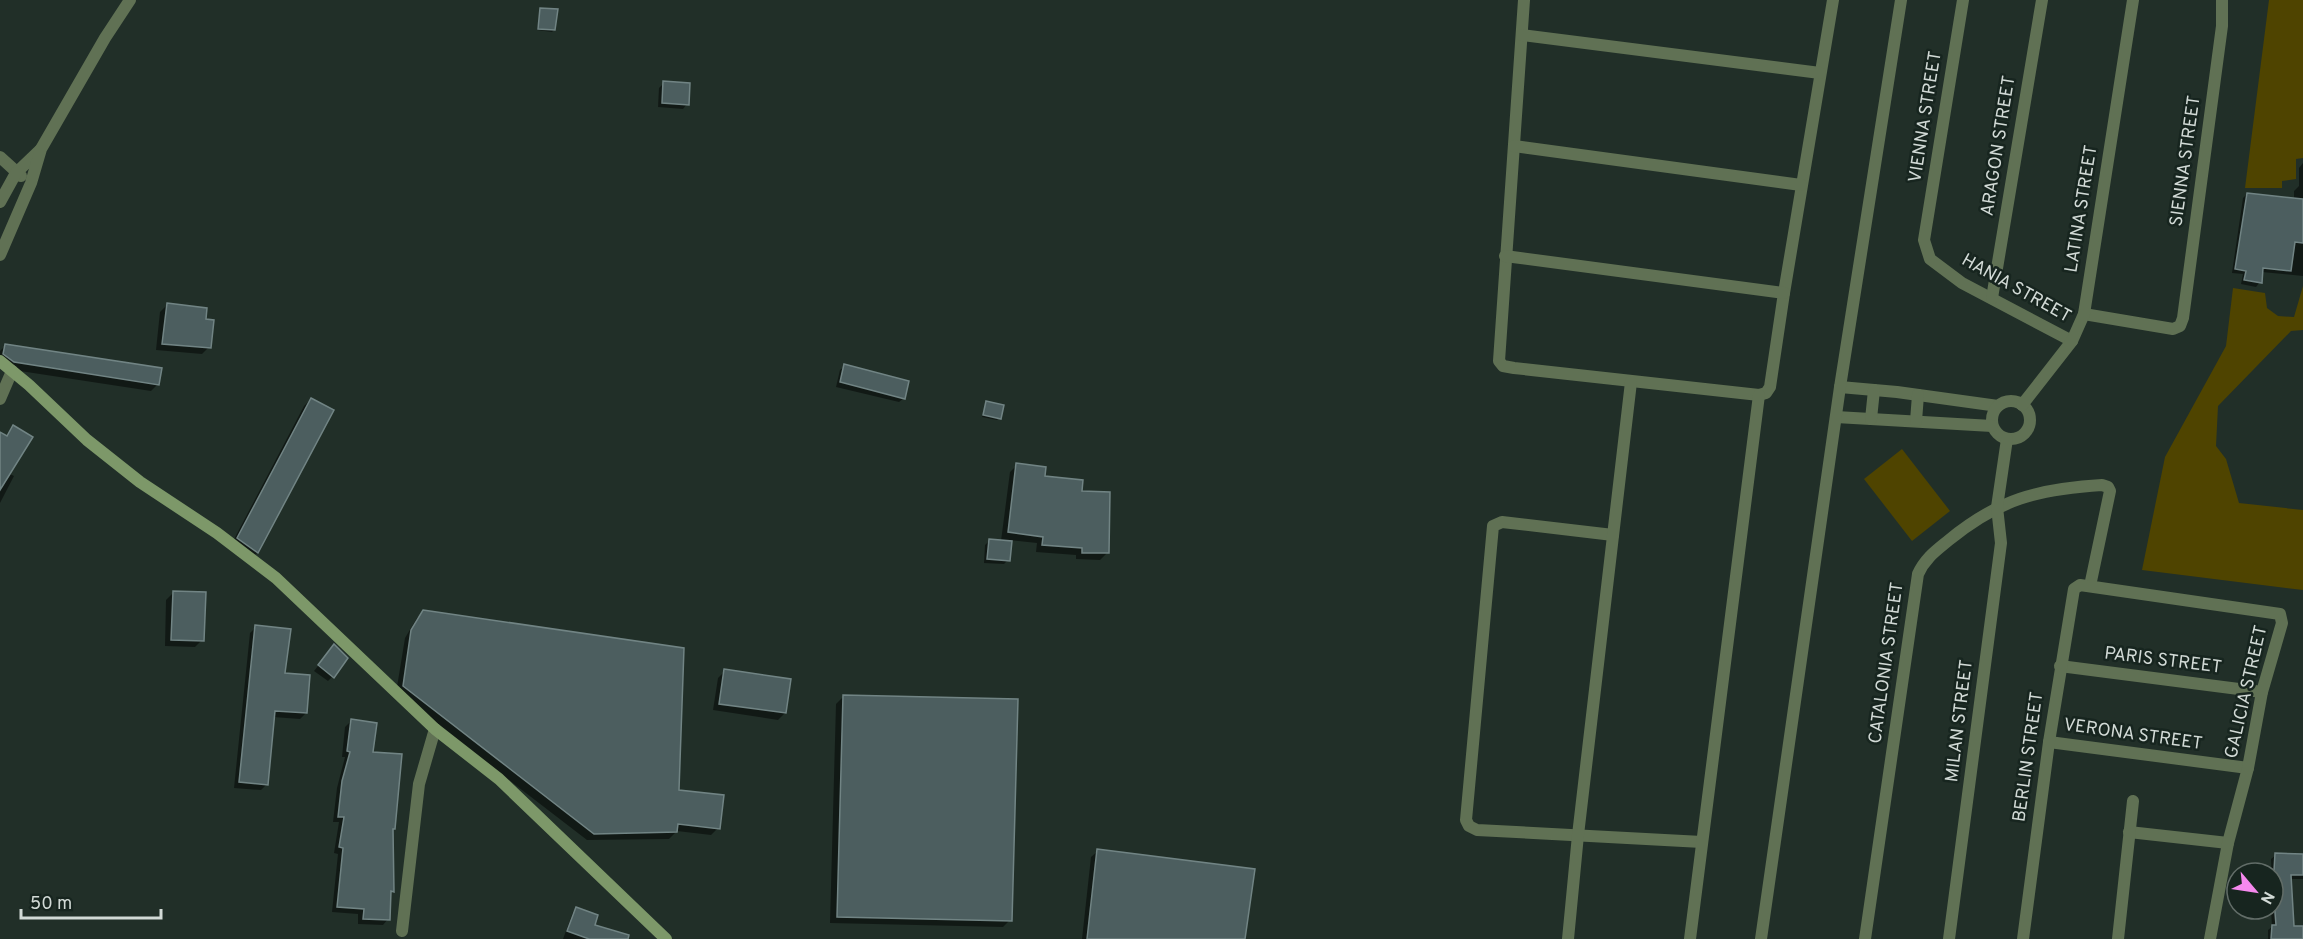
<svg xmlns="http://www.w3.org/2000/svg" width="2303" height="939" font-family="Overpass,sans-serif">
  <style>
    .green { fill: #4f4400 }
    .shadow { fill: #0007 }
    .building { fill: #4c5e5f; stroke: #718484; stroke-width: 1.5 }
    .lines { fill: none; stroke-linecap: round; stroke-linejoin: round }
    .street { stroke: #607154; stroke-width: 12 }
    .secondary { stroke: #7d9869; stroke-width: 12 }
    .labels { text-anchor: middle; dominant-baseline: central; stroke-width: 5; stroke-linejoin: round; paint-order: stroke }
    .street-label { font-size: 18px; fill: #d2dad6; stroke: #17251f }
  </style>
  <rect width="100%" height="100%" fill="#212f28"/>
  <g class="green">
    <path d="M 2269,0 L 2303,0 L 2303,158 L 2296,159 L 2296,179 L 2282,181 L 2282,188 L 2245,188 Z"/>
    <path d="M 2303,286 L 2303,330 L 2291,331 L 2218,406 L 2216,446 L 2226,459 L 2239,503 L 2303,510 L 2303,590 L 2142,570 L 2165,457 L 2226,346 L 2233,288 L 2265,293 L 2267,308 L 2278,316 L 2294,317 Z"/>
    <path d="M 1902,449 L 1950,511 L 1912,541 L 1864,479 Z"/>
  </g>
  <g class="shadow">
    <path d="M 541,9 L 554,30 L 552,32 L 537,30 Z"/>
    <path d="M 664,83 L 687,104 L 683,109 L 658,107 L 659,88 Z"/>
    <path d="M 2303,163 L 2303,276 L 2262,272 L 2260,282 L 2256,287 L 2241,284 L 2243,274 L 2232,273 L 2243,198 L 2247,194 L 2294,199 L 2294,191 L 2299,186 L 2299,168 Z"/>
    <path d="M 167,305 L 209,347 L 202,354 L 156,350 L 160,312 Z"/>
    <path d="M 6,345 L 158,384 L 151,391 L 7,369 L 0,363 L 0,351 Z"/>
    <path d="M 845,366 L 904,398 L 899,402 L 836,387 L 840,370 Z"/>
    <path d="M 311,399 L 332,410 L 257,553 L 250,559 L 231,545 L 304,406 Z"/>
    <path d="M 987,402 L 999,418 L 997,420 L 982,417 Z"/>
    <path d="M 14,427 L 8,473 L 14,476 L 0,503 L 0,434 L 6,437 Z"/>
    <path d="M 1017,465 L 1080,493 L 1107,553 L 1100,560 L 1076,559 L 1076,555 L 1036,552 L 1037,543 L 1010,540 L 1008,560 L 1004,564 L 984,563 L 985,545 L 990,540 L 1001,541 L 1010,472 Z"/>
    <path d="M 173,593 L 202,640 L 195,647 L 165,646 L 166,600 Z"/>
    <path d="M 424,611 L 677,791 L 718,828 L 711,835 L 677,831 L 669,839 L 587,840 L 396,693 L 405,638 L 417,618 Z"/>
    <path d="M 256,627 L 306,713 L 300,719 L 273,717 L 267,784 L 261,790 L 234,788 L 250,633 Z"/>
    <path d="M 330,651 L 332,677 L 328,681 L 314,671 Z"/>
    <path d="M 725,671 L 785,713 L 778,720 L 713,710 L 718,678 Z"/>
    <path d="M 843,697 L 1010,920 L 1003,927 L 830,923 L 836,704 Z"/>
    <path d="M 351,721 L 372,753 L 394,829 L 391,831 L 388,919 L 383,925 L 358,924 L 358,914 L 332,912 L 338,854 L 334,853 L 339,822 L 333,822 L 337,788 L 345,757 L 342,757 L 345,727 Z"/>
    <path d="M 1098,851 L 1244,939 L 1082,939 L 1091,857 Z"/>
    <path d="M 2276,855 L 2303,855 L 2303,879 L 2290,879 L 2292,927 L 2303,928 L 2303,939 L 2268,939 L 2268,930 L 2272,927 L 2271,909 L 2273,909 L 2271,859 Z"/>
    <path d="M 576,909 L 593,926 L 613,939 L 563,939 L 573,912 Z"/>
  </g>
  <g class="building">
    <path d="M 540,8 L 558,9 L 555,30 L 538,29 Z"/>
    <path d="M 663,81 L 690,83 L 689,105 L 662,103 Z"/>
    <path d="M 2247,193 L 2303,199 L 2303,243 L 2295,242 L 2291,271 L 2263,268 L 2262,283 L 2244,280 L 2246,271 L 2235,269 Z"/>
    <path d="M 167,303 L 207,308 L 206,319 L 214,320 L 211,348 L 162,344 Z"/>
    <path d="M 5,344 L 162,368 L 159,385 L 14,362 L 3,354 Z"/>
    <path d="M 844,364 L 909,381 L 905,399 L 840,382 Z"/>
    <path d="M 311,398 L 334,410 L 258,553 L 237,538 Z"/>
    <path d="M 986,401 L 1004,405 L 1001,419 L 983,415 Z"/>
    <path d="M 13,425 L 33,437 L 0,490 L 0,432 L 7,436 Z"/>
    <path d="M 1016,463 L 1046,467 L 1045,476 L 1083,480 L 1082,491 L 1110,492 L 1109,553 L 1082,553 L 1082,548 L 1042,545 L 1043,537 L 1008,532 Z"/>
    <path d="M 989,539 L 1012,541 L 1010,561 L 987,559 Z"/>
    <path d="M 173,591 L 206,592 L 204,641 L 171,640 Z"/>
    <path d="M 423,610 L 684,648 L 679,790 L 724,795 L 720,829 L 678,824 L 677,832 L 594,834 L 403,686 L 411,630 Z"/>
    <path d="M 255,625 L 291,629 L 285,673 L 310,675 L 307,713 L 275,711 L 268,785 L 239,782 Z"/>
    <path d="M 334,644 L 348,658 L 334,678 L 318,665 Z"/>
    <path d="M 724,669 L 791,679 L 786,713 L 719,704 Z"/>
    <path d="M 843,695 L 1018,699 L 1012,921 L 837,917 Z"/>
    <path d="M 351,719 L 377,723 L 373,752 L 402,754 L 395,829 L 393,829 L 394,892 L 391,891 L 390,920 L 363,919 L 364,909 L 337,907 L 343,848 L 339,847 L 344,817 L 338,817 L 342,781 L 350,752 L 347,751 Z"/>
    <path d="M 1097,849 L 1255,869 L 1245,939 L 1087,939 Z"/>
    <path d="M 2275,853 L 2303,854 L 2303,875 L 2291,875 L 2294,926 L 2303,926 L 2303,939 L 2271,939 L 2272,925 L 2276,925 L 2273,888 Z"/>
    <path d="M 576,907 L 598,915 L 595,925 L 629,935 L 628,939 L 589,939 L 567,931 Z"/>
  </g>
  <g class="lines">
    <g class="street">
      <path d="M 1524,0 L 1499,361 L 1503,366 L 1514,368 L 1759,395 L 1766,393 L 1770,387 L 1784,293 L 1833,0"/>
      <path d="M 1963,0 L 1924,240 L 1930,259 L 1962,283 L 2072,341"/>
      <path d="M 1522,35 L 1820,73"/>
      <path d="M 1514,146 L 1801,185"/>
      <path d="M 0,157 L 21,176"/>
      <path d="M 0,202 L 16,173 L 40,150"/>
      <path d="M 0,255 L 31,183 L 41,149 L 105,38 L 130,0"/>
      <path d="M 1505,256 L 1784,293"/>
      <path d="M 1992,298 L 2042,0"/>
      <path d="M 2084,314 L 2173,329 L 2180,326 L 2183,318 L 2222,26 L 2222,0"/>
      <path d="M 1840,387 L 1897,392 L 1998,406"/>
      <path d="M 0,399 L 12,371"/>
      <circle cx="2011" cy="420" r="19"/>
      <path d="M 2022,405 L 2072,341 L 2084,314 L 2133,0"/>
      <path d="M 1836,417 L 1992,426"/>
      <path d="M 1871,419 L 1874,390"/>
      <path d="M 1916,421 L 1918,395"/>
      <path d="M 1613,535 L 1502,522 L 1493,526 L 1466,820 L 1469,826 L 1477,830 L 1702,842"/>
      <path d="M 2060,666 L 2262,692"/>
      <path d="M 2049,742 L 2248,768"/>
      <path d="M 2129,832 L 2228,843"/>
      <path d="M 402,931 L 419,784 L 435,729"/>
      <path d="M 1568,939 L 1578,835 L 1631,382"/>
      <path d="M 1690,939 L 1759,395"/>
      <path d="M 1761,939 L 1840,387 L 1901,0"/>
      <path d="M 1865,939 L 1918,574 C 1925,558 1937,550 1949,540 C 1999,499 2038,489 2102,485 L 2108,487 L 2110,491 L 2090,586"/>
      <path d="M 1949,939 L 2001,543 L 1997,507 L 2007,439"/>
      <path d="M 2023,939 L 2049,742 L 2074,589 L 2080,585 L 2280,614 L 2282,623 L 2262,692 L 2248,768 L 2228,843 L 2210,939"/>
      <path d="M 2118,939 L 2133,801"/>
    </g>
    <path class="secondary" d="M 0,361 L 29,385 L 87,440 L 140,482 L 217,533 L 276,578 L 435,729 L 499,779 L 666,939"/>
  </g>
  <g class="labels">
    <g class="street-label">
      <text transform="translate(1926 117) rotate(-81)">VIENNA STREET</text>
      <text transform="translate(1999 146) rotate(-81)">ARAGON STREET</text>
      <text transform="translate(2186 161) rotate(-82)">SIENNA STREET</text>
      <text transform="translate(2082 209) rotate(-81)">LATINA STREET</text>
      <text transform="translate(2016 289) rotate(29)">HANIA STREET</text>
      <text transform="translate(2163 661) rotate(7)">PARIS STREET</text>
      <text transform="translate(1887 663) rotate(-82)">CATALONIA STREET</text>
      <text transform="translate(2247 692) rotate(-77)">GALICIA STREET</text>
      <text transform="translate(1960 721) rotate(-83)">MILAN STREET</text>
      <text transform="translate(2133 735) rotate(8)">VERONA STREET</text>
      <text transform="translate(2029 757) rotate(-82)">BERLIN STREET</text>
    </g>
  </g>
  <g transform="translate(2255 891) rotate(119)"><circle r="28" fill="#17251f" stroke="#626d68" stroke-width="1.5"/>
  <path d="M0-4.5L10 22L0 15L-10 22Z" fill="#f689ee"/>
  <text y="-9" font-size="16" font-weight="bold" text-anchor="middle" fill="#d2dad6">N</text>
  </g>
  <path d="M21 909v9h140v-9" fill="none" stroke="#d2dad6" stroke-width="3"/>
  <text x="30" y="909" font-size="18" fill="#d2dad6" stroke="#17251f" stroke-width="4.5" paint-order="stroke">50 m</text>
</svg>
